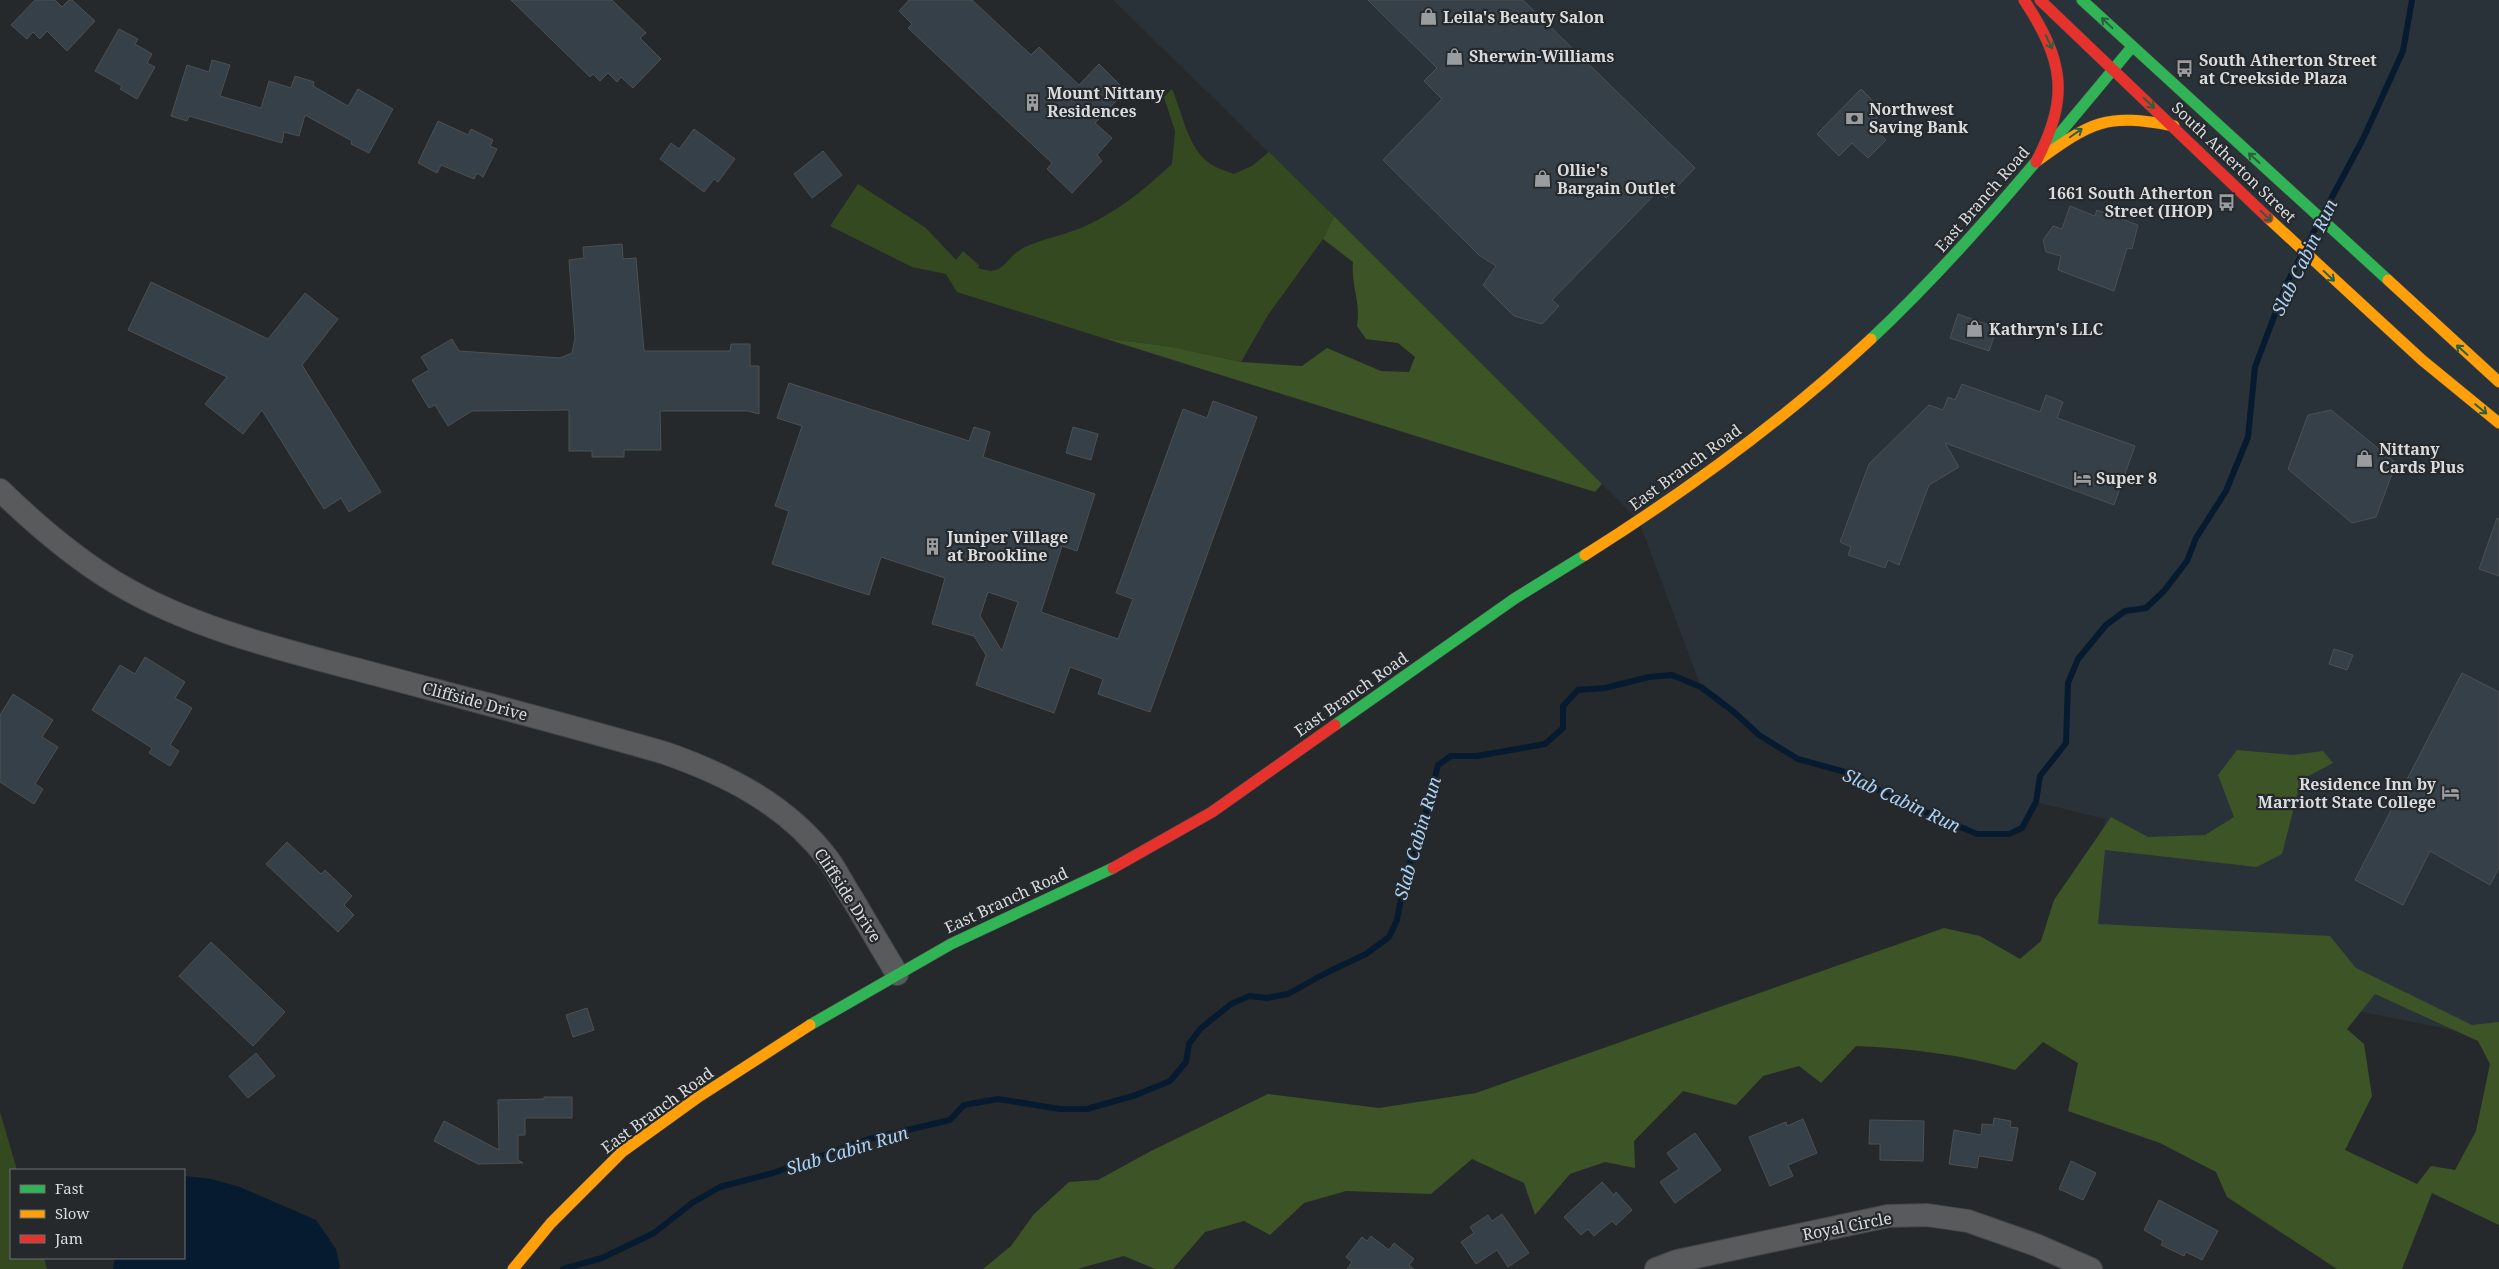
<svg xmlns="http://www.w3.org/2000/svg" width="2499" height="1269" font-family="'Noto Serif',serif">
  <style>
    .built { fill: #293239 }
    .green { fill: #354921 }
    .forest { fill: #3d5427; fill-rule: evenodd }
    .water { fill: #061b2f }
    .lines { fill: none; stroke-linecap: round; stroke-linejoin: round }
    .stream { stroke: #061b2f; stroke-width: 6 }
    .building { fill: #354048; stroke: #4e5051; fill-rule: evenodd }
    .street-casing { stroke: #444647; stroke-width: 24 }
    .fast-casing { stroke: #444647; stroke-width: 12 }
    .slow-casing { stroke: #444647; stroke-width: 12 }
    .jam-casing { stroke: #444647; stroke-width: 12 }
    .street { stroke: #585a5b; stroke-width: 22 }
    .fast { stroke: #30b455; stroke-width: 11 }
    .slow { stroke: #ff9f0a; stroke-width: 11 }
    .jam { stroke: #e5322d; stroke-width: 11 }
    .oneway { stroke: #29613c }
    .labels { text-anchor: middle; dominant-baseline: central; stroke-width: 4.5; stroke-linejoin: round; paint-order: stroke }
    .poi-label { font-size: 16px; font-weight: bold; fill: #d9dcde; stroke: #25292c; text-anchor: start }
    .street-label { font-size: 16px; fill: #d9dcde; stroke: #25292c }
    .water-label { font-size: 18px; font-style: italic; fill: #aad1f8; stroke: #25292c }
  </style>
  <rect width="100%" height="100%" fill="#26292b"/>
  <path class="built" d="M 1113,0 L 2499,0 L 2499,1039 L 2085,957 L 2105,819 L 2036,802 L 2022,828 L 2009,834 L 1977,834 L 1888,796 L 1856,775 L 1798,759 L 1759,735 L 1734,712 L 1701,687 L 1639,521 L 1334,216 Z"/>
  <g class="green">
    <path d="M 1172,89 C 1182,111 1187,147 1209,163 C 1216,168 1226,171 1234,174 L 1252,166 L 1269,152 L 1334,216 L 1323,239 L 1268,315 L 1241,362 L 1173,347 L 1103,338 L 957,292 L 946,274 L 912,267 L 830,226 L 858,184 L 926,228 L 956,260 L 963,251 L 979,265 L 978,268 C 1004,277 1003,261 1020,250 C 1034,241 1064,235 1081,228 C 1116,213 1144,190 1172,164 L 1175,131 L 1164,97 Z"/>
    <path d="M 0,1112 L 17,1170 L 11,1170 L 11,1258 L 44,1258 L 47,1269 L 0,1269 Z"/>
  </g>
  <g class="forest">
    <path d="M 1334,216 L 1602,484 L 1595,492 L 1103,338 L 1173,347 L 1241,362 L 1302,366 L 1327,348 L 1381,371 L 1409,372 L 1415,357 L 1398,343 L 1366,339 L 1357,326 C 1361,302 1351,286 1353,262 L 1323,239 Z"/>
    <path d="M 2237,750 L 2293,755 L 2323,751 L 2333,763 L 2301,780 L 2282,854 L 2257,867 L 2105,850 L 2098,924 L 2330,936 L 2356,968 L 2472,1025 L 2499,1022 L 2499,1225 L 2432,1193 L 2402,1269 L 2337,1269 L 2227,1197 L 2216,1172 L 2160,1143 L 2068,1111 L 2078,1063 L 2043,1042 L 2015,1070 C 1964,1055 1909,1048 1856,1046 L 1821,1083 L 1799,1066 L 1763,1076 L 1736,1105 L 1683,1091 L 1634,1141 L 1635,1168 L 1605,1162 L 1570,1174 L 1535,1215 L 1524,1183 L 1472,1159 L 1431,1194 L 1346,1191 L 1304,1203 L 1270,1235 L 1244,1221 L 1205,1232 L 1173,1269 L 1155,1269 L 1124,1256 L 1077,1269 L 983,1269 L 1011,1246 L 1034,1214 L 1069,1182 L 1098,1180 L 1151,1151 L 1268,1094 L 1379,1108 L 1476,1093 L 1944,928 L 1980,936 L 2020,959 L 2041,941 L 2054,900 L 2111,817 L 2148,837 L 2205,835 L 2234,817 L 2218,775 ZM 2375,994 L 2478,1041 L 2490,1064 L 2476,1131 L 2455,1170 L 2431,1166 L 2417,1184 L 2345,1150 L 2372,1096 L 2364,1044 L 2347,1029 Z"/>
  </g>
  <path class="water" d="M 186,1176 L 211,1179 L 240,1187 L 316,1220 L 336,1249 L 340,1267 L 338,1269 L 113,1269 L 115,1258 L 184,1258 L 184,1177 Z"/>
  <g class="lines">
    <g class="stream">
      <path d="M 2324,212 L 2363,139 L 2403,51 L 2412,0"/>
      <path d="M 2307,245 L 2317,225"/>
      <path d="M 563,1269 L 602,1258 L 654,1233 L 692,1203 L 720,1187 L 773,1173 L 869,1139 L 950,1120 L 964,1105 L 998,1099 L 1060,1109 L 1087,1109 L 1136,1095 L 1170,1081 L 1186,1062 L 1189,1044 L 1200,1029 L 1231,1004 L 1249,996 L 1267,998 L 1288,994 L 1324,974 L 1366,954 L 1389,937 L 1397,920 L 1405,878 L 1424,820 L 1438,765 L 1451,756 L 1477,756 L 1545,744 L 1563,728 L 1563,706 L 1578,690 L 1605,688 L 1649,677 L 1672,675 L 1701,687 L 1734,712 L 1759,735 L 1798,759 L 1856,775 L 1888,796 L 1977,834 L 2009,834 L 2022,828 L 2036,802 L 2040,776 L 2066,743 L 2068,683 L 2078,659 L 2106,625 L 2125,611 L 2146,608 L 2164,591 L 2187,561 L 2196,538 L 2226,491 L 2248,437 L 2255,367 L 2286,285 L 2300,258"/>
    </g>
  </g>
  <g class="building">
    <path d="M 35,0 L 55,0 L 62,7 L 69,0 L 72,0 L 95,21 L 67,51 L 47,31 L 40,39 L 33,32 L 27,39 L 11,25 Z"/>
    <path d="M 511,0 L 612,0 L 646,33 L 640,38 L 661,59 L 633,88 L 621,77 L 617,82 L 608,73 L 600,81 L 593,74 L 590,77 Z"/>
    <path d="M 909,0 L 972,0 L 1031,55 L 1039,47 L 1079,85 L 1099,64 L 1126,91 L 1095,123 L 1112,138 L 1097,155 L 1102,161 L 1072,193 L 1047,169 L 1052,163 L 908,28 L 912,24 L 899,11 Z"/>
    <path d="M 1368,0 L 1523,0 L 1695,168 L 1666,198 L 1659,190 L 1552,300 L 1559,306 L 1542,324 L 1514,316 L 1483,285 L 1496,266 L 1479,255 L 1383,160 L 1442,99 L 1424,81 L 1437,68 Z"/>
    <path d="M 119,29 L 138,39 L 135,44 L 152,54 L 147,63 L 155,67 L 137,99 L 120,89 L 122,86 L 95,71 Z"/>
    <path d="M 212,60 L 230,65 L 220,96 L 261,108 L 269,81 L 291,88 L 295,76 L 314,82 L 313,86 L 348,106 L 358,89 L 393,109 L 369,153 L 351,144 L 352,141 L 305,115 L 299,136 L 284,132 L 282,143 L 189,116 L 187,121 L 171,116 L 187,65 L 209,72 Z"/>
    <path d="M 1861,89 L 1883,111 L 1870,125 L 1886,140 L 1868,158 L 1852,143 L 1839,156 L 1817,134 Z"/>
    <path d="M 438,121 L 468,135 L 471,129 L 493,140 L 490,146 L 497,149 L 483,177 L 477,173 L 474,179 L 441,165 L 437,173 L 418,163 Z"/>
    <path d="M 694,129 L 735,159 L 718,182 L 714,179 L 704,192 L 660,159 L 671,143 L 679,149 Z"/>
    <path d="M 823,151 L 842,175 L 812,198 L 794,174 Z"/>
    <path d="M 2070,206 L 2095,216 L 2097,210 L 2138,225 L 2132,249 L 2127,248 L 2114,291 L 2058,270 L 2061,256 L 2046,252 L 2043,240 L 2053,226 L 2062,229 Z"/>
    <path d="M 622,244 L 623,259 L 636,258 L 644,351 L 730,351 L 731,344 L 750,344 L 750,366 L 759,366 L 759,414 L 748,411 L 660,411 L 661,450 L 624,450 L 624,457 L 592,457 L 592,451 L 569,451 L 569,410 L 472,411 L 448,426 L 435,405 L 429,408 L 412,380 L 429,370 L 421,357 L 452,339 L 459,351 L 560,358 L 572,353 L 575,338 L 569,260 L 584,258 L 583,247 Z"/>
    <path d="M 151,282 L 268,339 L 305,293 L 338,319 L 302,365 L 381,492 L 349,512 L 341,498 L 324,509 L 262,410 L 243,434 L 205,404 L 227,377 L 128,330 Z"/>
    <path d="M 1958,314 L 1997,328 L 1989,351 L 1950,338 Z"/>
    <path d="M 789,383 L 969,441 L 974,427 L 990,432 L 983,457 L 1095,494 L 1077,551 L 1062,546 L 1041,612 L 1118,639 L 1133,599 L 1116,593 L 1183,409 L 1207,418 L 1213,401 L 1257,417 L 1150,712 L 1098,694 L 1103,679 L 1070,667 L 1054,713 L 976,685 L 986,655 L 974,636 L 932,624 L 945,578 L 881,557 L 869,595 L 772,564 L 789,511 L 775,506 L 802,426 L 777,418 ZM 988,592 L 1018,602 L 1002,651 L 980,616 Z"/>
    <path d="M 1962,384 L 2040,412 L 2046,395 L 2063,402 L 2057,418 L 2135,446 L 2114,505 L 1945,443 L 1959,467 L 1929,485 L 1899,565 L 1888,560 L 1885,568 L 1848,555 L 1851,547 L 1840,542 L 1869,464 L 1929,405 L 1943,410 L 1948,397 L 1955,400 Z"/>
    <path d="M 2331,410 L 2396,463 L 2376,517 L 2352,523 L 2288,469 L 2308,415 Z"/>
    <path d="M 1073,427 L 1098,434 L 1091,460 L 1066,453 Z"/>
    <path d="M 2497,518 L 2499,519 L 2499,576 L 2479,569 Z"/>
    <path d="M 2334,649 L 2353,655 L 2347,670 L 2329,664 Z"/>
    <path d="M 145,657 L 185,682 L 175,698 L 192,708 L 170,745 L 179,751 L 170,766 L 149,753 L 152,748 L 92,710 L 120,665 L 135,674 Z"/>
    <path d="M 2462,673 L 2499,692 L 2499,868 L 2490,885 L 2430,851 L 2403,905 L 2355,880 Z"/>
    <path d="M 13,694 L 53,720 L 42,737 L 58,747 L 35,784 L 43,789 L 34,804 L 0,782 L 0,715 Z"/>
    <path d="M 287,842 L 321,874 L 325,870 L 352,896 L 344,905 L 354,915 L 338,932 L 266,864 Z"/>
    <path d="M 211,942 L 285,1012 L 253,1046 L 179,976 Z"/>
    <path d="M 587,1008 L 594,1030 L 573,1037 L 566,1015 Z"/>
    <path d="M 256,1053 L 275,1076 L 248,1098 L 229,1076 Z"/>
    <path d="M 544,1097 L 572,1097 L 572,1118 L 525,1118 L 525,1135 L 518,1135 L 518,1160 L 523,1163 L 478,1164 L 434,1141 L 444,1121 L 499,1150 L 498,1100 L 544,1099 Z"/>
    <path d="M 1994,1118 L 2011,1121 L 2010,1127 L 2018,1128 L 2012,1161 L 1979,1156 L 1977,1168 L 1949,1164 L 1954,1130 L 1981,1135 L 1982,1124 L 1993,1125 Z"/>
    <path d="M 1803,1119 L 1817,1153 L 1788,1165 L 1793,1176 L 1770,1186 L 1749,1137 L 1786,1122 L 1787,1126 Z"/>
    <path d="M 1870,1120 L 1924,1121 L 1923,1161 L 1880,1160 L 1880,1144 L 1869,1144 Z"/>
    <path d="M 1695,1133 L 1721,1170 L 1675,1203 L 1660,1182 L 1679,1169 L 1667,1153 Z"/>
    <path d="M 2071,1161 L 2096,1173 L 2083,1200 L 2059,1189 Z"/>
    <path d="M 1602,1182 L 1614,1195 L 1616,1192 L 1632,1210 L 1616,1225 L 1612,1221 L 1594,1236 L 1588,1229 L 1581,1235 L 1564,1217 Z"/>
    <path d="M 2159,1200 L 2218,1231 L 2202,1260 L 2186,1252 L 2184,1256 L 2161,1245 L 2163,1241 L 2144,1230 Z"/>
    <path d="M 1502,1214 L 1529,1253 L 1508,1267 L 1497,1250 L 1476,1264 L 1461,1242 L 1474,1233 L 1470,1227 L 1488,1215 L 1492,1221 Z"/>
    <path d="M 1371,1236 L 1389,1250 L 1394,1243 L 1414,1259 L 1409,1265 L 1414,1269 L 1347,1269 L 1352,1262 L 1346,1257 L 1362,1237 L 1367,1241 Z"/>
  </g>
  <g class="lines">
    <defs>
      <g id="street">
        <path d="M 0,490 C 37,526 74,558 118,584 C 192,628 280,649 363,671 C 464,698 565,724 665,753 C 728,775 787,805 828,859 C 837,871 844,886 852,898 C 867,923 882,949 897,974"/>
        <path d="M 1656,1269 L 1677,1261 L 1888,1216 L 1927,1215 L 1968,1221 L 2036,1245 L 2091,1269"/>
      </g>
      <g id="fast">
        <path d="M 2082,0 L 2388,280"/>
        <path d="M 1871,339 C 1966,250 2048,147 2132,47"/>
        <path d="M 1335,725 L 1514,599 L 1585,555"/>
        <path d="M 810,1025 L 951,944 L 1113,868"/>
      </g>
      <g id="slow">
        <path d="M 2037,161 C 2093,121 2105,113 2174,126"/>
        <path d="M 2268,218 L 2422,360 L 2499,423"/>
        <path d="M 2388,280 L 2499,382"/>
        <path d="M 1585,555 C 1685,492 1784,420 1871,339"/>
        <path d="M 513,1269 L 551,1223 L 622,1152 L 697,1098 L 810,1025"/>
      </g>
      <g id="jam">
        <path d="M 2024,0 C 2064,61 2070,96 2036,162"/>
        <path d="M 2040,0 L 2268,218"/>
        <path d="M 1113,868 L 1212,812 L 1335,725"/>
      </g>
    </defs>
    <use href="#street" class="street-casing"/>
    <use href="#fast" class="fast-casing"/>
    <use href="#slow" class="slow-casing"/>
    <use href="#jam" class="jam-casing"/>
    <use href="#street" class="street"/>
    <use href="#fast" class="fast"/>
    <use href="#slow" class="slow"/>
    <use href="#jam" class="jam"/>
  </g>
  <defs><path id="oneway-shaft" d="M-6 0H5M1.5-3L5.5 0L1.5 3" fill="none" stroke-width="1.6" stroke-linecap="round" stroke-linejoin="round" transform="scale(1.25)"/></defs>
  <g class="oneway">
    <use href="#oneway-shaft" transform="translate(2107 23) rotate(-137)"/>
    <use href="#oneway-shaft" transform="translate(2049 42) rotate(64)"/>
    <use href="#oneway-shaft" transform="translate(2149 103) rotate(44)"/>
    <use href="#oneway-shaft" transform="translate(2076 133) rotate(-35)"/>
    <use href="#oneway-shaft" transform="translate(2254 158) rotate(-138)"/>
    <use href="#oneway-shaft" transform="translate(2266 216) rotate(45)"/>
    <use href="#oneway-shaft" transform="translate(2329 276) rotate(43)"/>
    <use href="#oneway-shaft" transform="translate(2462 350) rotate(-138)"/>
    <use href="#oneway-shaft" transform="translate(2481 409) rotate(40)"/>
  </g>
  <defs>
    <symbol id="shop-bare" viewBox="-9 -9 18 18"><path d="M-5-2.5h2.3a2.7 3.5 0 0 1 5.4 0H5L5.5 6h-11ZM-1.5-2.5h3a1.5 2.3 0 0 0-3 0Z" fill="#9a9d9f" stroke="#25292c" stroke-width="2.5" paint-order="stroke"/></symbol>
    <symbol id="bus-bare" viewBox="-9 -9 18 18"><path d="M-5-6H5V4H4V6H2V4H-2V6H-4V4H-5ZM-3.5-4V0h7V-4ZM-3.5 1.2v1.5H-2V1.2ZM2 1.2v1.5H3.5V1.2Z" fill="#9a9d9f" stroke="#25292c" stroke-width="2.5" paint-order="stroke"/></symbol>
    <symbol id="building-bare" viewBox="-9 -9 18 18"><path d="M-4-6H4V6H1V3H-1V6H-4ZM-2.5-4.3h1.7v1.8h-1.7ZM.8-4.3h1.7v1.8H.8ZM-2.5-1h1.7V.8h-1.7ZM.8-1h1.7V.8H.8Z" fill="#9a9d9f" stroke="#25292c" stroke-width="2.5" paint-order="stroke"/></symbol>
    <symbol id="bank-bare" viewBox="-9 -9 18 18"><path d="M-6-4H6V4H-6ZM0-2.3a2.3 2.3 0 1 0 0 4.6a2.3 2.3 0 1 0 0-4.6Z" fill="#9a9d9f" stroke="#25292c" stroke-width="2.5" paint-order="stroke"/></symbol>
    <symbol id="hotel-bare" viewBox="-9 -9 18 18"><path d="M-6-4.5h1.5V1H6V5H4.5V3h-9V5H-6ZM-4 0a1.8 1.8 0 1 1 3.6 0ZM.5 0V-2.5h3Q6-2.5 6 0Z" fill="#9a9d9f" stroke="#25292c" stroke-width="2.5" paint-order="stroke"/></symbol>
  </defs>
  <g fill-rule="evenodd">
    <use href="#shop-bare" x="1416" y="4" width="25" height="25"/>
    <use href="#shop-bare" x="1442" y="44" width="25" height="25"/>
    <use href="#bus-bare" x="2172" y="56" width="25" height="25"/>
    <use href="#building-bare" x="1020" y="90" width="25" height="25"/>
    <use href="#bank-bare" x="1842" y="106" width="25" height="25"/>
    <use href="#shop-bare" x="1530" y="166" width="25" height="25"/>
    <use href="#bus-bare" x="2214" y="190" width="25" height="25"/>
    <use href="#shop-bare" x="1962" y="316" width="25" height="25"/>
    <use href="#shop-bare" x="2352" y="446" width="25" height="25"/>
    <use href="#hotel-bare" x="2070" y="466" width="25" height="25"/>
    <use href="#building-bare" x="920" y="534" width="25" height="25"/>
    <use href="#hotel-bare" x="2438" y="780" width="25" height="25"/>
  </g>
  <g class="labels">
    <g class="poi-label">
      <text x="1443" y="17">Leila's Beauty Salon</text>
      <text x="1469" y="56">Sherwin-Williams</text>
      <text x="2199" y="60">South Atherton Street<tspan x="2199" dy="18">at Creekside Plaza</tspan></text>
      <text x="1047" y="93">Mount Nittany<tspan x="1047" dy="18">Residences</tspan></text>
      <text x="1869" y="109">Northwest<tspan x="1869" dy="18">Saving Bank</tspan></text>
      <text x="1557" y="170">Ollie's<tspan x="1557" dy="18">Bargain Outlet</tspan></text>
      <text x="2213" y="193" text-anchor="end">1661 South Atherton<tspan x="2213" dy="18">Street (IHOP)</tspan></text>
      <text x="1989" y="329">Kathryn's LLC</text>
      <text x="2379" y="449">Nittany<tspan x="2379" dy="18">Cards Plus</tspan></text>
      <text x="2096" y="478">Super 8</text>
      <text x="947" y="537">Juniper Village<tspan x="947" dy="18">at Brookline</tspan></text>
      <text x="2436" y="784" text-anchor="end">Residence Inn by<tspan x="2436" dy="18">Marriott State College</tspan></text>
    </g>
    <g class="street-label">
      <text transform="translate(2234 162) rotate(44)">South Atherton Street</text>
      <text transform="translate(1982 199) rotate(-49)">East Branch Road</text>
      <text transform="translate(1685 467) rotate(-36)">East Branch Road</text>
      <text transform="translate(1351 694) rotate(-35)">East Branch Road</text>
      <text transform="translate(475 701) rotate(15)">Cliffside Drive</text>
      <text transform="translate(848 895) rotate(57)">Cliffside Drive</text>
      <text transform="translate(1006 900) rotate(-25)">East Branch Road</text>
      <text transform="translate(657 1110) rotate(-36)">East Branch Road</text>
      <text transform="translate(1847 1226) rotate(-11)">Royal Circle</text>
    </g>
    <g class="water-label">
      <text transform="translate(2304 257) rotate(-64)">Slab Cabin Run</text>
      <text transform="translate(1902 800) rotate(25)">Slab Cabin Run</text>
      <text transform="translate(1417 838) rotate(-74)">Slab Cabin Run</text>
      <text transform="translate(847 1150) rotate(-17)">Slab Cabin Run</text>
    </g>
  </g>
  <rect x="10" y="1169" width="175" height="90" fill="#25292c" stroke="#6d7173"/>
  <rect x="20" y="1185" width="25" height="8" fill="#30b455" stroke="#6d7173"/>
  <text x="55" y="1194" font-size="15" fill="#d9dcde">Fast</text>
  <rect x="20" y="1210" width="25" height="8" fill="#ff9f0a" stroke="#6d7173"/>
  <text x="55" y="1219" font-size="15" fill="#d9dcde">Slow</text>
  <rect x="20" y="1235" width="25" height="8" fill="#e5322d" stroke="#6d7173"/>
  <text x="55" y="1244" font-size="15" fill="#d9dcde">Jam</text>
</svg>
